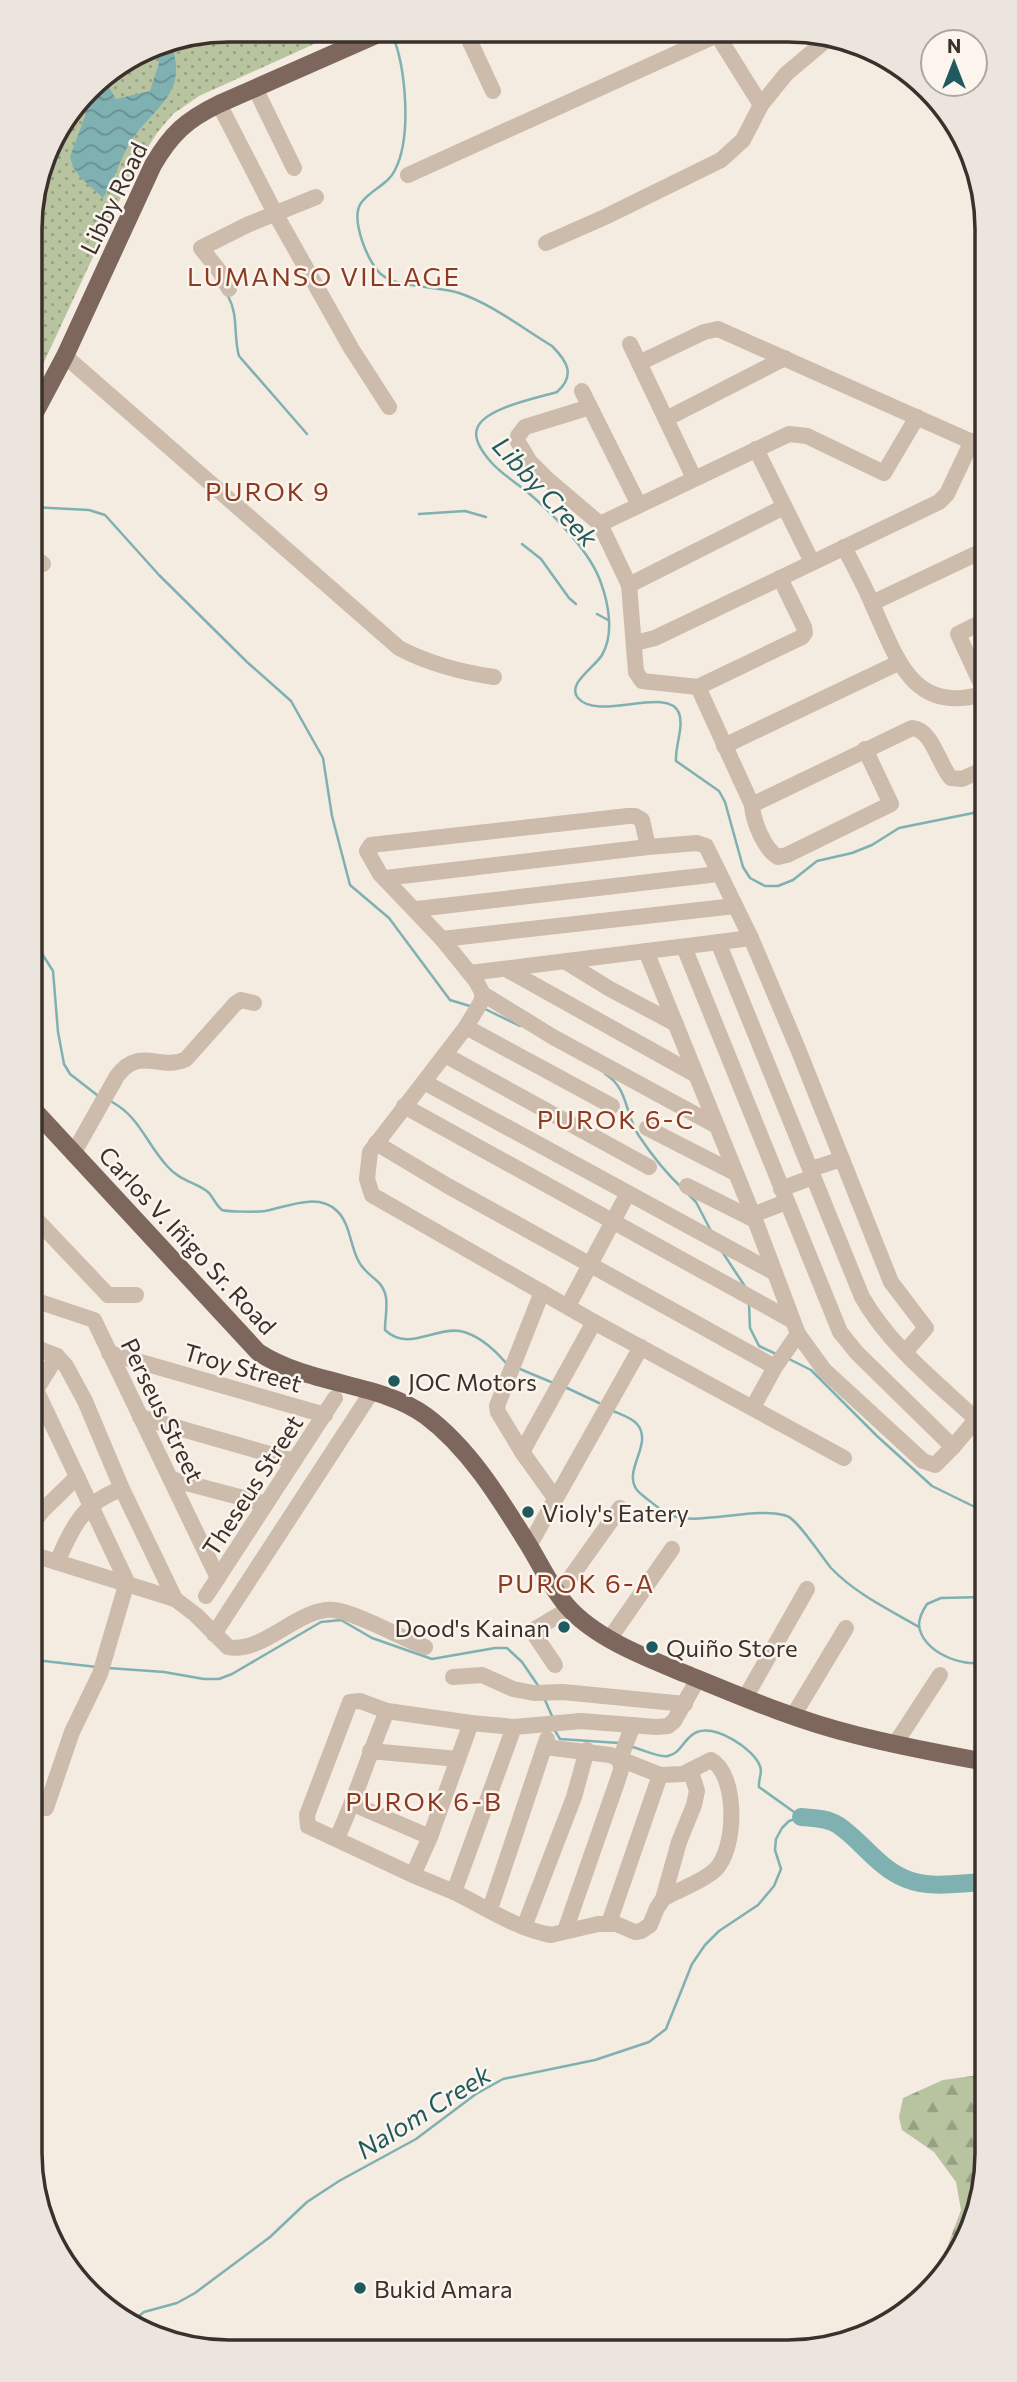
<svg xmlns="http://www.w3.org/2000/svg" width="1017" height="2382" font-family="Commissioner,sans-serif">
  <style>
    .grass { fill: url(#grass-dots) }
    .forest { fill: url(#forest-firs) }
    .water { fill: url(#water-waves) }
    .lines { fill: none; stroke-linecap: round; stroke-linejoin: round }
    .stream { stroke: #7fb0b2; stroke-width: 2.5 }
    .river { stroke: #7fb0b2; stroke-width: 18 }
    .minor { stroke: #cdbbac; stroke-width: 16 }
    .major { stroke: #7d675c; stroke-width: 18 }
    .poi-dot { fill: #1f5a5e; stroke: #fbf5ee; stroke-width: 2.5 }
    .labels { text-anchor: middle; dominant-baseline: central; stroke-width: 5; stroke-linejoin: round; paint-order: stroke }
    .street-label { font-size: 24px; fill: #3b302b; stroke: #fbf5ee }
    .poi-label { font-size: 24px; fill: #3b302b; stroke: #fbf5ee; text-anchor: start }
    .neighbourhood-label { font-size: 26px; letter-spacing: 2px; fill: #8c3b22; stroke: #fbf5ee }
    .water-label { font-size: 26px; font-style: italic; fill: #1f5a5e; stroke: #fbf5ee }
    .rim { fill: none; stroke: #3b302b; stroke-width: 3.5 }
  </style>
  <defs>
    <pattern id="grass-dots" width="8" height="8" patternUnits="userSpaceOnUse" patternTransform="scale(1.75)"><rect width="8" height="8" fill="#b8c4a0"/><path d="M2 2h.1M6 6h.1" fill="none" stroke="#97a083" stroke-width="1.8" stroke-linecap="round"/></pattern>
    <pattern id="forest-firs" width="22" height="20" patternUnits="userSpaceOnUse" patternTransform="scale(1.75)"><rect width="22" height="20" fill="#b8c4a0"/><path d="M5 1l3.5 6h-7zM16 11l3.5 6h-7z" fill="#97a083"/></pattern>
    <pattern id="water-waves" width="16" height="10" patternUnits="userSpaceOnUse" patternTransform="scale(1.75)"><rect width="16" height="10" fill="#7fb0b2"/><path d="M0 5q4-4 8 0t8 0" fill="none" stroke="#699091"/></pattern>
  </defs>
  <rect width="100%" height="100%" fill="#f4ebe1"/>
  <path class="grass" d="M 229,30 L 345,30 L 199,96 L 173,114 L 157,133 L 134,169 L 31,390 L 30,226 L 51,140 L 97,79 L 153,45 Z"/>
  <path class="forest" d="M 987,2074 L 987,2166 L 946,2275 L 924,2295 L 946,2250 L 961,2210 L 956,2182 L 934,2152 L 902,2130 L 899,2117 L 903,2098 L 943,2080 Z"/>
  <path class="water" d="M 170,41 C 191,95 153,106 129,144 C 119,162 114,181 103,198 L 81,178 L 73,167 L 70,157 L 85,116 L 89,90 L 102,76 L 116,99 L 150,91 L 159,63 L 158,59 L 147,49 L 153,45 Z"/>
  <g class="lines">
    <g class="stream">
      <path d="M 392,34 C 406,67 412,137 395,170 C 388,185 371,189 361,203 C 350,219 368,264 382,275 C 398,288 439,286 459,293 C 492,304 522,328 552,346 C 567,361 576,375 557,392 C 538,398 483,408 477,429 C 473,440 484,454 491,462 C 502,475 519,484 532,496 C 556,517 591,553 601,583 C 609,605 614,635 602,655 C 595,667 566,684 578,698 C 598,722 668,685 679,713 C 684,727 675,746 676,761 L 719,791 L 725,802 L 743,867 L 750,878 L 765,886 L 778,886 L 793,880 L 817,861 L 852,853 L 872,845 L 899,828 L 983,811"/>
      <path d="M 228,296 C 239,316 233,335 239,356 L 307,434"/>
      <path d="M 31,507 L 89,510 L 105,515 L 159,575 L 247,662 L 291,701 L 323,758 L 332,816 L 350,885 L 389,918 L 450,1000 L 473,1007"/>
      <path d="M 419,514 L 465,511 L 486,517"/>
      <path d="M 522,544 L 541,559 L 569,598 L 576,604"/>
      <path d="M 597,614 L 608,620"/>
      <path d="M 32,938 L 53,971 L 58,1032 L 64,1064 L 70,1074 L 97,1095"/>
      <path d="M 485,1009 L 520,1026"/>
      <path d="M 605,1074 C 629,1088 625,1116 639,1136 C 651,1154 666,1173 682,1188"/>
      <path d="M 112,1102 C 140,1117 147,1145 168,1167 C 181,1182 199,1183 209,1193 C 214,1199 216,1205 222,1210 C 228,1212 258,1212 265,1211 C 286,1207 318,1192 337,1211 C 350,1223 350,1245 358,1260 C 362,1269 369,1274 376,1280 C 392,1293 385,1312 385,1330 C 408,1352 434,1327 460,1331 C 479,1335 494,1349 506,1363"/>
      <path d="M 689,1195 L 696,1202 L 711,1231"/>
      <path d="M 723,1253 L 746,1288"/>
      <path d="M 749,1304 L 750,1328 L 759,1346 L 776,1354"/>
      <path d="M 787,1358 L 811,1370 L 877,1436 L 932,1486 L 985,1512"/>
      <path d="M 520,1369 L 551,1382"/>
      <path d="M 567,1388 L 599,1403"/>
      <path d="M 613,1411 C 620,1414 632,1418 637,1424 C 654,1444 622,1470 637,1490 C 641,1495 660,1509 666,1513 C 692,1529 755,1505 787,1516 C 797,1519 822,1557 831,1568 C 856,1594 888,1609 919,1627"/>
      <path d="M 985,1597 L 941,1598 L 927,1604 C 923,1610 919,1617 919,1625 C 921,1651 963,1669 985,1661"/>
      <path d="M 35,1660 L 97,1667"/>
      <path d="M 108,1668 L 164,1672 L 204,1679 L 219,1679 L 232,1674 L 321,1622 L 341,1620 L 372,1638 L 432,1659 L 495,1648 L 507,1648 L 522,1662 L 539,1687"/>
      <path d="M 545,1700 L 552,1716"/>
      <path d="M 554,1729 L 560,1739 L 619,1743"/>
      <path d="M 632,1747 C 642,1749 658,1758 668,1756 C 682,1753 684,1737 697,1732 C 716,1725 753,1748 760,1766 C 763,1773 758,1779 759,1787 L 801,1817"/>
      <path d="M 135,2319 L 144,2312 L 177,2303 L 195,2293 L 270,2237 L 307,2202 L 339,2181 L 416,2139 L 476,2094 L 503,2079 L 595,2060 L 649,2042 L 666,2029 L 692,1964 L 705,1945 L 719,1931 L 758,1905 L 774,1886 L 781,1869 L 775,1850 L 776,1839 L 782,1828 L 789,1821 L 801,1817"/>
    </g>
    <path class="river" d="M 801,1817 C 813,1818 828,1818 838,1825 C 862,1841 877,1867 906,1879 C 931,1889 959,1883 986,1882"/>
    <g class="minor">
      <path d="M 465,31 L 493,91"/>
      <path d="M 716,33 L 761,105"/>
      <path d="M 255,88 L 294,168"/>
      <path d="M 219,104 L 275,213 L 351,348 L 389,407"/>
      <path d="M 408,175 L 717,35"/>
      <path d="M 546,243 L 605,217 L 721,160 L 743,140 L 761,105 L 786,74 L 831,36"/>
      <path d="M 229,289 L 220,272 L 201,248 L 247,225 L 316,197"/>
      <path d="M 630,344 L 694,478"/>
      <path d="M 65,356 L 399,648 C 429,664 460,672 494,677"/>
      <path d="M 639,363 L 704,332 L 718,329 L 979,445"/>
      <path d="M 582,391 L 639,505"/>
      <path d="M 590,407 L 525,427 L 518,436 L 518,442 L 530,462 L 546,478 L 600,524 L 629,585 L 636,672 L 642,681 L 698,687 L 802,637 L 805,633 L 804,627 L 780,578"/>
      <path d="M 666,419 L 785,358"/>
      <path d="M 756,449 L 812,562"/>
      <path d="M 600,524 L 789,434 L 807,436 L 884,473 L 917,417"/>
      <path d="M 844,547 C 854,567 865,586 873,606 C 896,656 912,715 982,694"/>
      <path d="M 31,555 L 43,564"/>
      <path d="M 629,585 L 784,507"/>
      <path d="M 872,603 L 982,551"/>
      <path d="M 982,622 L 958,634 L 982,686"/>
      <path d="M 635,643 L 655,638 L 939,502 L 947,494 L 972,441"/>
      <path d="M 698,687 L 752,805 C 753,821 764,849 778,857 L 787,855 L 891,804 L 865,749"/>
      <path d="M 724,746 L 898,663"/>
      <path d="M 752,805 L 912,728 C 933,730 938,764 951,778 L 962,779 L 982,770"/>
      <path d="M 648,847 L 642,820 L 635,816 L 628,816 L 371,845 L 367,851 L 380,874 L 442,939 L 476,981 L 483,994 L 553,1037 L 715,1125"/>
      <path d="M 385,878 L 648,847 L 697,843 L 706,846 L 751,938 L 798,1049 L 891,1282 L 926,1328 L 905,1352"/>
      <path d="M 417,909 L 718,874"/>
      <path d="M 442,939 L 735,906"/>
      <path d="M 718,942 L 862,1297 C 890,1346 936,1382 977,1420"/>
      <path d="M 684,947 L 840,1332 L 857,1353 L 953,1447 L 984,1410"/>
      <path d="M 646,951 L 755,1220 L 798,1334 L 775,1367 L 753,1407"/>
      <path d="M 566,962 L 610,989 L 676,1024"/>
      <path d="M 506,969 L 696,1075"/>
      <path d="M 470,973 L 751,938"/>
      <path d="M 483,994 L 481,1002 L 466,1027 L 370,1152 L 367,1179 L 372,1195 L 594,1322 L 844,1458"/>
      <path d="M 466,1027 L 612,1106"/>
      <path d="M 445,1055 L 649,1167"/>
      <path d="M 424,1082 L 775,1273"/>
      <path d="M 404,1106 L 793,1321"/>
      <path d="M 647,1128 L 735,1173"/>
      <path d="M 376,1143 L 448,1186 L 775,1367"/>
      <path d="M 73,1154 L 117,1076 C 140,1045 161,1072 186,1059 L 235,1004 L 241,1000 L 254,1003"/>
      <path d="M 811,1169 L 842,1159"/>
      <path d="M 687,1186 L 755,1220"/>
      <path d="M 781,1189 L 813,1177"/>
      <path d="M 753,1215 L 786,1202"/>
      <path d="M 33,1216 L 108,1295"/>
      <path d="M 542,1292 L 497,1406 L 498,1412 L 522,1452 L 555,1498"/>
      <path d="M 108,1295 L 136,1295"/>
      <path d="M 34,1300 L 94,1320 L 218,1578"/>
      <path d="M 568,1306 L 628,1193"/>
      <path d="M 798,1334 L 824,1370 L 923,1461 L 935,1465 L 953,1447"/>
      <path d="M 34,1347 L 57,1356 L 66,1366 L 85,1401 L 122,1489 L 175,1599"/>
      <path d="M 109,1353 L 325,1415"/>
      <path d="M 36,1390 L 127,1582 L 100,1674 L 72,1732 L 46,1808"/>
      <path d="M 34,1393 L 57,1356"/>
      <path d="M 140,1417 L 294,1461"/>
      <path d="M 522,1452 L 594,1322"/>
      <path d="M 171,1479 L 266,1504"/>
      <path d="M 34,1522 L 42,1511 L 77,1477"/>
      <path d="M 529,1546 L 641,1347"/>
      <path d="M 34,1555 L 175,1599 L 196,1615 L 228,1647 C 264,1654 298,1607 334,1610 C 355,1612 402,1638 425,1647"/>
      <path d="M 57,1562 C 72,1528 84,1501 122,1489"/>
      <path d="M 558,1595 L 620,1508"/>
      <path d="M 206,1596 L 335,1398"/>
      <path d="M 214,1634 L 371,1393"/>
      <path d="M 610,1638 L 672,1549"/>
      <path d="M 555,1665 L 532,1631 L 569,1609"/>
      <path d="M 453,1677 L 482,1675 L 513,1689 L 534,1693 L 563,1692 L 685,1704"/>
      <path d="M 745,1698 L 807,1589"/>
      <path d="M 793,1716 L 846,1628"/>
      <path d="M 514,1727 L 454,1892 L 413,1875 L 308,1826 L 307,1815 L 350,1702 L 360,1701 L 387,1711 L 471,1723 L 514,1727 L 581,1721 L 656,1727 L 668,1726 L 674,1721 L 698,1679"/>
      <path d="M 895,1744 L 940,1675"/>
      <path d="M 545,1747 L 610,1755 L 660,1775 L 683,1774 L 711,1760 C 738,1775 737,1849 715,1870 C 701,1883 679,1889 663,1899"/>
      <path d="M 370,1751 L 458,1759"/>
      <path d="M 353,1804 L 430,1837"/>
      <path d="M 337,1838 C 356,1797 369,1754 387,1711"/>
      <path d="M 413,1875 L 430,1837 L 471,1723"/>
      <path d="M 454,1892 C 485,1907 517,1929 551,1935 L 598,1924 L 616,1924 L 635,1932 L 641,1931 L 650,1925 L 657,1908 L 663,1899 L 679,1842 L 694,1805 L 697,1791 L 691,1772"/>
      <path d="M 490,1909 L 547,1739"/>
      <path d="M 609,1923 L 660,1775"/>
      <path d="M 524,1927 L 574,1797 L 587,1750"/>
      <path d="M 565,1931 L 616,1785 L 621,1770 L 620,1759 L 633,1725"/>
    </g>
    <g class="major">
      <path d="M 31,420 L 65,356 L 153,165 C 171,134 186,120 219,104 L 385,31"/>
      <path d="M 33,1109 L 258,1352 C 310,1386 380,1382 426,1416 C 469,1448 500,1499 528,1544 C 541,1565 551,1588 567,1606 C 596,1639 647,1658 686,1674 C 742,1697 798,1721 856,1735 C 899,1746 942,1754 986,1762"/>
    </g>
  </g>
  <g class="poi-dot">
    <circle cx="394" cy="1381" r="7"/>
    <circle cx="528" cy="1512" r="7"/>
    <circle cx="564" cy="1627" r="7"/>
    <circle cx="652" cy="1647" r="7"/>
    <circle cx="360" cy="2288" r="7"/>
  </g>
  <g class="labels">
    <g class="street-label">
      <text transform="translate(113 198) rotate(-64)">Libby Road</text>
      <text transform="translate(188 1240) rotate(47)">Carlos V. Iñigo Sr. Road</text>
      <text transform="translate(243 1367) rotate(16)">Troy Street</text>
      <text transform="translate(163 1410) rotate(64)">Perseus Street</text>
      <text transform="translate(252 1485) rotate(-57)">Theseus Street</text>
    </g>
    <g class="poi-label">
      <text x="408" y="1381">JOC Motors</text>
      <text x="542" y="1512">Violy's Eatery</text>
      <text x="550" y="1627" text-anchor="end">Dood's Kainan</text>
      <text x="666" y="1647">Quiño Store</text>
      <text x="374" y="2288">Bukid Amara</text>
    </g>
    <g class="neighbourhood-label">
      <text x="324" y="275">LUMANSO VILLAGE</text>
      <text x="268" y="490">PUROK 9</text>
      <text x="616" y="1118">PUROK 6-C</text>
      <text x="576" y="1582">PUROK 6-A</text>
      <text x="424" y="1800">PUROK 6-B</text>
    </g>
    <g class="water-label">
      <text transform="translate(546 491) rotate(47)">Libby Creek</text>
      <text transform="translate(423 2111) rotate(-32)">Nalom Creek</text>
    </g>
  </g>
  <path d="M0 0H1017V2382H0ZM229 42H788A187 187 0 0 1 975 229V2153A187 187 0 0 1 788 2340H229A187 187 0 0 1 42 2153V229A187 187 0 0 1 229 42Z" fill="#ece5de" fill-rule="evenodd"/>
  <path class="rim" d="M229 42H788A187 187 0 0 1 975 229V2153A187 187 0 0 1 788 2340H229A187 187 0 0 1 42 2153V229A187 187 0 0 1 229 42Z"/>
  <g transform="translate(954 63)"><circle r="33" fill="#fbf5ee" stroke="#aea6a0" stroke-width="2"/>
  <path d="M0-5L12 26L0 18L-12 26Z" fill="#1f5a5e"/>
  <text y="-10" font-size="19" font-weight="bold" text-anchor="middle" fill="#3b302b">N</text>
  </g>
</svg>
